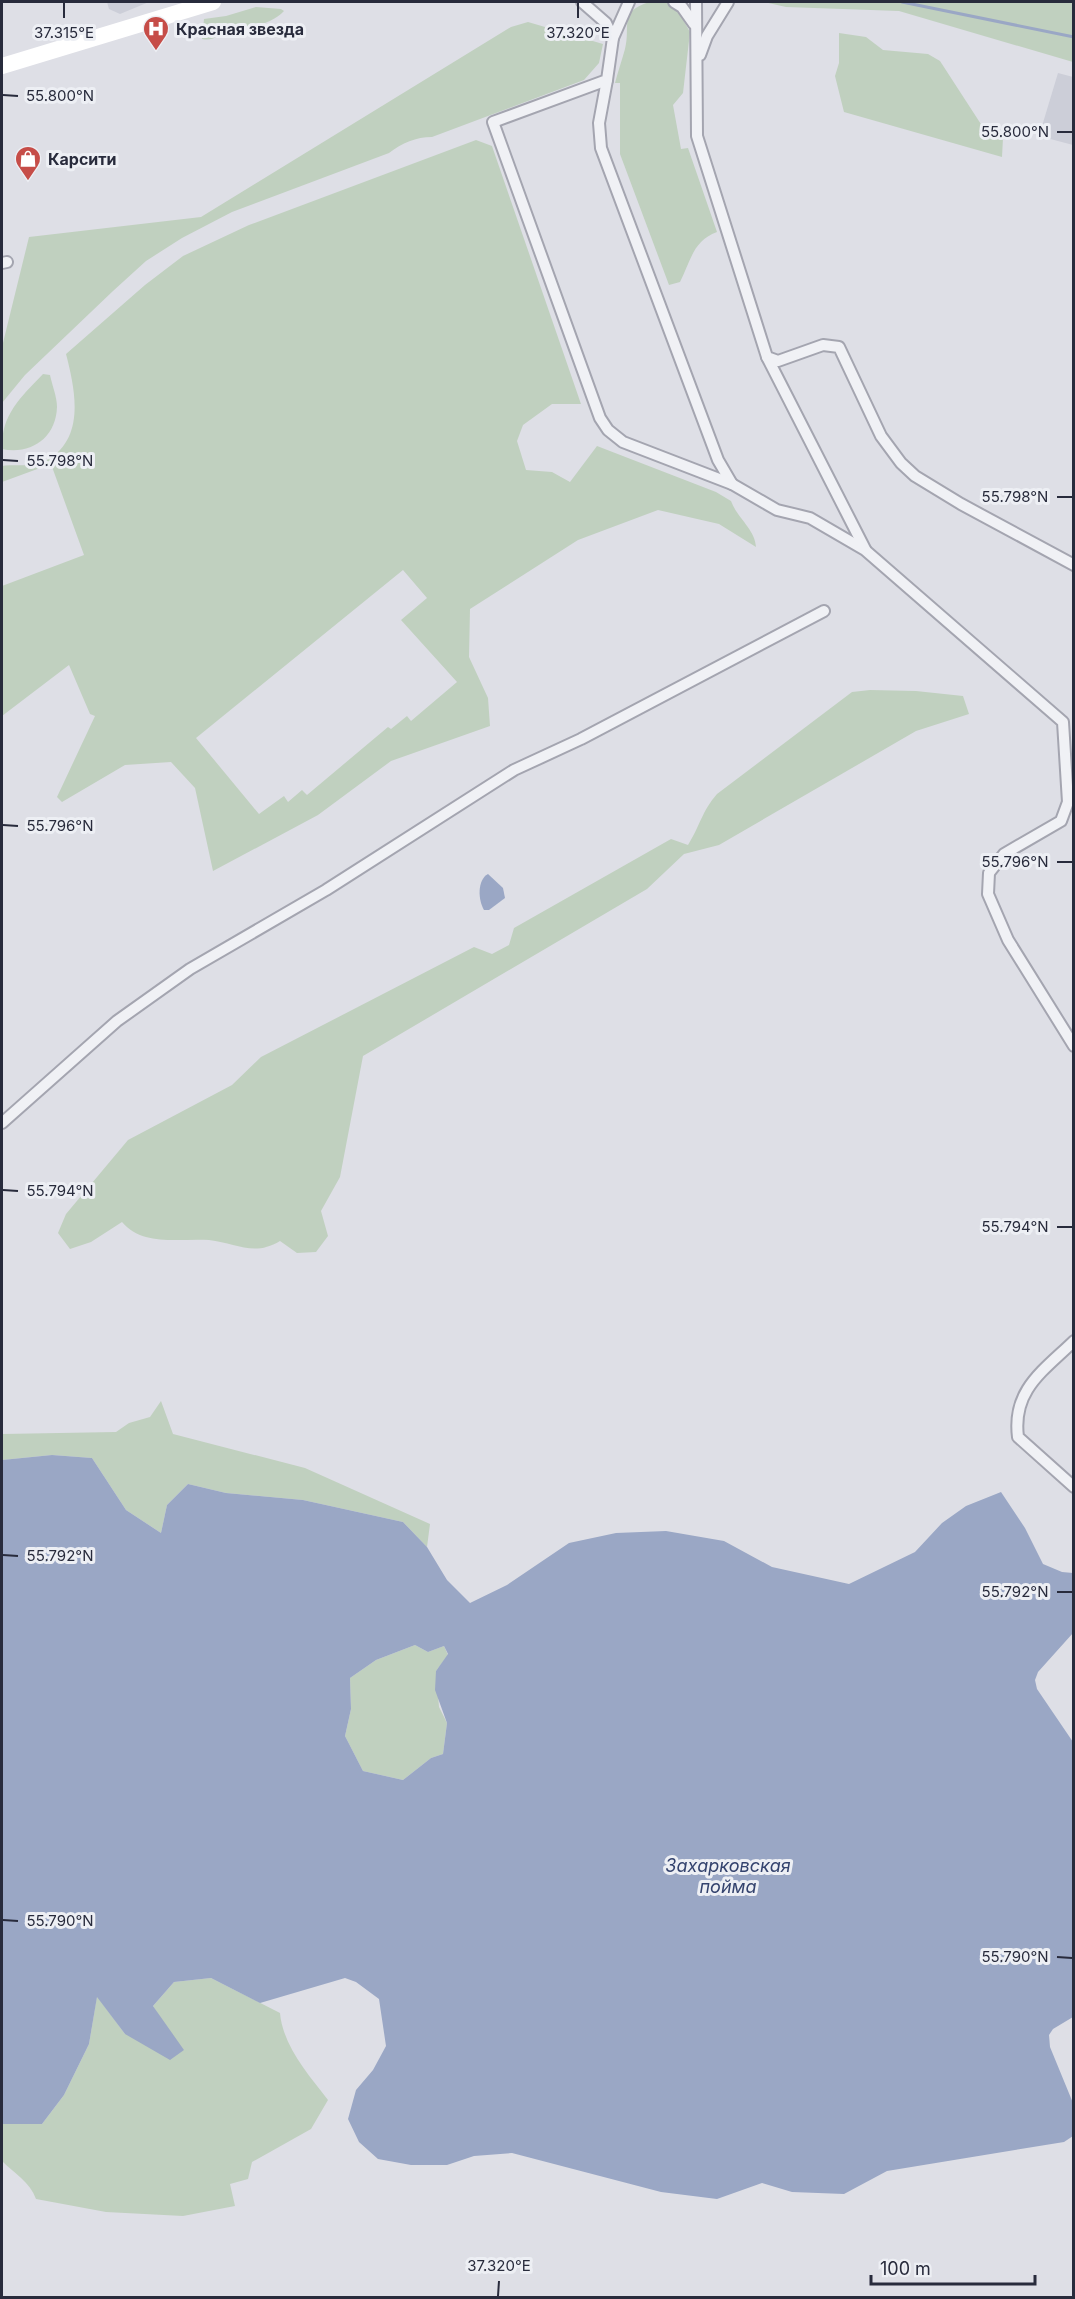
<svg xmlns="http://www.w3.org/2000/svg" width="1075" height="2299" font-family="Inter,sans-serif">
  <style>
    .built { fill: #ccced8 }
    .green { fill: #c0d0bf; fill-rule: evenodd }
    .water { fill: #9aa7c5; fill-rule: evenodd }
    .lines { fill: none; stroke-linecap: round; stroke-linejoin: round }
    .stream { stroke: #9aa7c5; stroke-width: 3 }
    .minor-casing { stroke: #a4a5b0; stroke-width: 14 }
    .minor { stroke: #f0f1f5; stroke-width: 10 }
    .secondary { stroke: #fff; stroke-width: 16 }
    .ticks { fill: none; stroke: #282b3c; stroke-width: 2 }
    .labels { text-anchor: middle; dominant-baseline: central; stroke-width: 6; stroke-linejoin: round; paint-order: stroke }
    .poi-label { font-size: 16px; font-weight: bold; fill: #282b3c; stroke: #edeff4; text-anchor: start }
    .water-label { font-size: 18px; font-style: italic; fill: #34436e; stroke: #edeff4 }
    .ticks-label { font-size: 15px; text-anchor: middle; fill: #282b3c; stroke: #edeff4; stroke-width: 6; stroke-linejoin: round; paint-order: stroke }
  </style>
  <rect width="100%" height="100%" fill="#dedfe6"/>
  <g class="built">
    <path d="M 107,2 L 149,2 L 120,14 L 109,9 Z"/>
    <path d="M 1058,73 L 1073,77 L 1073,145 L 1039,136 Z"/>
  </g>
  <g class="green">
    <path d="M 649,2 L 669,3 L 681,16 L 690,32 L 683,93 L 673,105 L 681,149 L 688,148 L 717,232 C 693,241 691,260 680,282 L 669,285 L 620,154 L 620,83 L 615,83 C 618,71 622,60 625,49 C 631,26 618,12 649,2 Z"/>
    <path d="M 764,2 L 1073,2 L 1073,62 L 899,11 L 786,7 Z"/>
    <path d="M 256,7 L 281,9 L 284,11 C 271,25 250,27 232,31 C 220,33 214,42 202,39 L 204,19 L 226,16 Z"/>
    <path d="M 528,22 L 603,44 L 599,63 L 584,80 L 432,137 C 416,137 402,143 389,153 L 232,212 L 182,238 L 146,261 L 113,291 L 25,375 L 2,403 L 2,347 L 29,237 L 201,217 L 511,27 Z"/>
    <path d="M 839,33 L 866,37 L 883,50 L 928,54 L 940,61 L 988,135 L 1003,138 L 1002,157 L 844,112 L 835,76 L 839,63 Z"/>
    <path d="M 476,140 L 492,146 L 581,404 L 552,404 L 523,425 L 517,441 L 526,470 L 552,472 L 570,482 L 597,446 L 716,492 L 731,501 C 737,518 755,529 756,547 L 719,524 L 658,510 L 578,540 L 470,609 L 469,657 L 488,698 L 490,726 L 391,761 L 318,815 L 213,871 L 195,788 L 171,762 L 125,765 L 62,802 L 57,797 L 95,716 L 90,714 L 69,665 L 2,716 L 2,586 L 84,555 L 51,464 L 2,482 L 2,466 C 16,464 34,468 47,460 C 86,438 75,389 66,354 L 145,285 L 183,256 L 249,225 ZM 403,570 L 427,598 L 401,620 L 457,682 L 411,721 L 407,716 L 391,729 L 388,727 L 307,795 L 302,790 L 288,802 L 284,796 L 259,814 L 196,738 Z"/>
    <path d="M 43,374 L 50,375 C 52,385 57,397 57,407 C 56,438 31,455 2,449 C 1,415 20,398 43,374 Z"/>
    <path d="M 870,690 L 916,691 L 963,696 L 969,714 L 916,731 L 719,845 L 684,854 L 647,889 L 363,1056 L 340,1177 L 321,1211 L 328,1236 L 316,1252 L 297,1253 L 280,1241 C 254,1257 236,1243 209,1240 C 180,1238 143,1247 122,1222 L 91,1242 L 70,1249 L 58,1233 L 66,1214 L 128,1140 L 232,1085 L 261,1057 L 474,947 L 492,954 L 509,945 L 514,928 L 671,839 L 688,845 C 700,826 702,811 717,794 L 852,692 Z"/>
    <path d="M 161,1401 L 173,1434 L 305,1468 L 430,1524 L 427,1547 L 403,1522 L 303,1500 L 226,1493 L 188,1484 L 167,1505 L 161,1533 L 126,1510 L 92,1458 L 52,1455 L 2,1460 L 2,1434 L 116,1432 L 129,1423 L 150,1417 Z"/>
    <path d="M 415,1645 L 428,1652 L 444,1646 L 448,1655 L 436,1671 L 439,1707 L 447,1723 L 443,1754 L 431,1758 L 403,1780 L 363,1771 L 345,1736 L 351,1709 L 350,1678 L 376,1660 Z"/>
    <path d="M 211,1978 L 280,2013 C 283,2046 308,2074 328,2100 L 311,2129 L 252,2162 L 248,2179 L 230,2184 L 235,2206 L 183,2216 L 106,2212 L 36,2199 C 30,2182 15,2174 2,2161 L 2,2124 L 42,2124 L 64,2095 L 89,2044 L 97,1996 L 125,2034 L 162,2021 L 153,2006 L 174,1982 Z"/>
  </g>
  <g class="water">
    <path d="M 488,874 L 503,888 L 505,898 L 489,910 L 484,910 C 478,900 477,880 488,874 Z"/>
    <path d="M 52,1455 L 92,1458 L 126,1510 L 161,1533 L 167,1505 L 188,1484 L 226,1493 L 303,1500 L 403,1522 L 427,1547 L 447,1580 L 470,1603 L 507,1585 L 569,1543 L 616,1533 L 666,1531 L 724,1541 L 772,1567 L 849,1584 L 915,1552 L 942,1523 L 966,1506 L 1001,1492 L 1025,1528 L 1043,1564 L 1062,1572 L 1073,1573 L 1073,1633 L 1038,1672 L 1035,1680 L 1037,1689 L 1073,1742 L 1073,2017 L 1053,2029 L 1049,2035 L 1050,2047 L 1073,2103 L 1073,2136 L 1064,2142 L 887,2171 L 844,2194 L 792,2192 L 762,2183 L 717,2199 L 661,2192 L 512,2153 L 474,2156 L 447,2165 L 411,2165 L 378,2159 L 359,2142 L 348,2119 L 356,2090 L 373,2070 L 386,2046 L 379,1999 L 356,1982 L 345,1978 L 260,2003 L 211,1978 L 174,1982 L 153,2006 L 184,2050 L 170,2060 L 125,2034 L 97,1997 L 89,2044 L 64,2095 L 42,2124 L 2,2124 L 2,1460 ZM 415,1645 L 428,1652 L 444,1646 L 448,1654 L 436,1671 L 435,1690 L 447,1723 L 443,1754 L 431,1758 L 403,1780 L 363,1771 L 345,1736 L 351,1709 L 350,1678 L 376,1660 Z"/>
  </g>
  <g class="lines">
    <path class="stream" d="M 902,2 L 1074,37"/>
    <defs>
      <g id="minor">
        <path d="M 582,2 L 606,23 L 613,38"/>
        <path d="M 629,2 L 613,38 L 607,80 L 493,122 L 600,418 L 608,430 L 623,442 L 732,484 L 777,510 L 810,518 L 865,550 L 1063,722 L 1068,802 L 1061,821 L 1004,854 L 989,873 L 988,894 L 1008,940 L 1074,1046"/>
        <path d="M 674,2 L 682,7 L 694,24"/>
        <path d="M 696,2 L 697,136 L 767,357 L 778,361 L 823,345 L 839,347 L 881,436 L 901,463 L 915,476 L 961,504 L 1074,565"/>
        <path d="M 700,55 L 707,36 L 728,2"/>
        <path d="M 607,80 L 599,123 L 601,148 L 718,460 L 732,484"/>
        <path d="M 2,263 L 7,262"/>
        <path d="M 767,357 L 865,549"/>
        <path d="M 2,1123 L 117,1021 L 190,969 L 326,890 L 514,770 L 581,739 L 824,611"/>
        <path d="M 1074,1341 C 1043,1371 1012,1390 1018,1437 L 1074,1487"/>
      </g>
    </defs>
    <use href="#minor" class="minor-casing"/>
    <use href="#minor" class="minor"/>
    <path class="secondary" d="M 2,66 L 213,2"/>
  </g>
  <path class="ticks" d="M 64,18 L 64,3M 578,18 L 578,3M 3,95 L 18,96M 1057,132 L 1072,132M 3,460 L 18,461M 1057,497 L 1072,497M 3,825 L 18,826M 1057,862 L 1072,862M 3,1190 L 18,1191M 1057,1227 L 1072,1227M 3,1555 L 18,1556M 1057,1592 L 1072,1592M 3,1920 L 18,1921M 1057,1957 L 1072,1958M 498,2296 L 499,2281"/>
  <defs>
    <symbol id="hospital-pin" viewBox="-11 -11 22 30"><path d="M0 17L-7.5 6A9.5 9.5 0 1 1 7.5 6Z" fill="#c64d48" stroke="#edeff4"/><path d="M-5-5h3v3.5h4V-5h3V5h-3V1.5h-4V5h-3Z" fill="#fff"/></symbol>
    <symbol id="shop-pin" viewBox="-11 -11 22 30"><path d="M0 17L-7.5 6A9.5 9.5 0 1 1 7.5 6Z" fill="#c64d48" stroke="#edeff4"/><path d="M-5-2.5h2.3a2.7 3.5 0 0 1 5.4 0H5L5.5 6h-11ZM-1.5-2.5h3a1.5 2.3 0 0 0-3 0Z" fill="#fff"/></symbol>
  </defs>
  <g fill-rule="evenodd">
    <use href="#hospital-pin" x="141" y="14" width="30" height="40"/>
    <use href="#shop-pin" x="13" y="144" width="30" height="40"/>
  </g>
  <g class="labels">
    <g class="poi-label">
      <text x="176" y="29">Красная звезда</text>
      <text x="48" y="159">Карсити</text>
    </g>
    <g class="water-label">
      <text x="728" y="1865">Захарковская<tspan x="728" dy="21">пойма</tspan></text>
    </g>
  </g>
  <g class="ticks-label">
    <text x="64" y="38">37.315°E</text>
    <text x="578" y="38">37.320°E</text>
    <text x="60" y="101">55.800°N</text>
    <text x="1015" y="137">55.800°N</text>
    <text x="60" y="466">55.798°N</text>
    <text x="1015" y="502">55.798°N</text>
    <text x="60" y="831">55.796°N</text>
    <text x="1015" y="867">55.796°N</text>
    <text x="60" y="1196">55.794°N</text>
    <text x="1015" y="1232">55.794°N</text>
    <text x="60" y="1561">55.792°N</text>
    <text x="1015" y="1597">55.792°N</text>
    <text x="60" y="1926">55.790°N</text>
    <text x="1015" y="1962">55.790°N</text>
    <text x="499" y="2271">37.320°E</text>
  </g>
  <rect width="1075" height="2299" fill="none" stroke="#282b3c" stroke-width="6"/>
  <path d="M871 2275v9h164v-9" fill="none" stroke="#282b3c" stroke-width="3"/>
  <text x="880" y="2275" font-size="18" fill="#282b3c" stroke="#edeff4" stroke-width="4.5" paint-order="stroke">100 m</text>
</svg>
